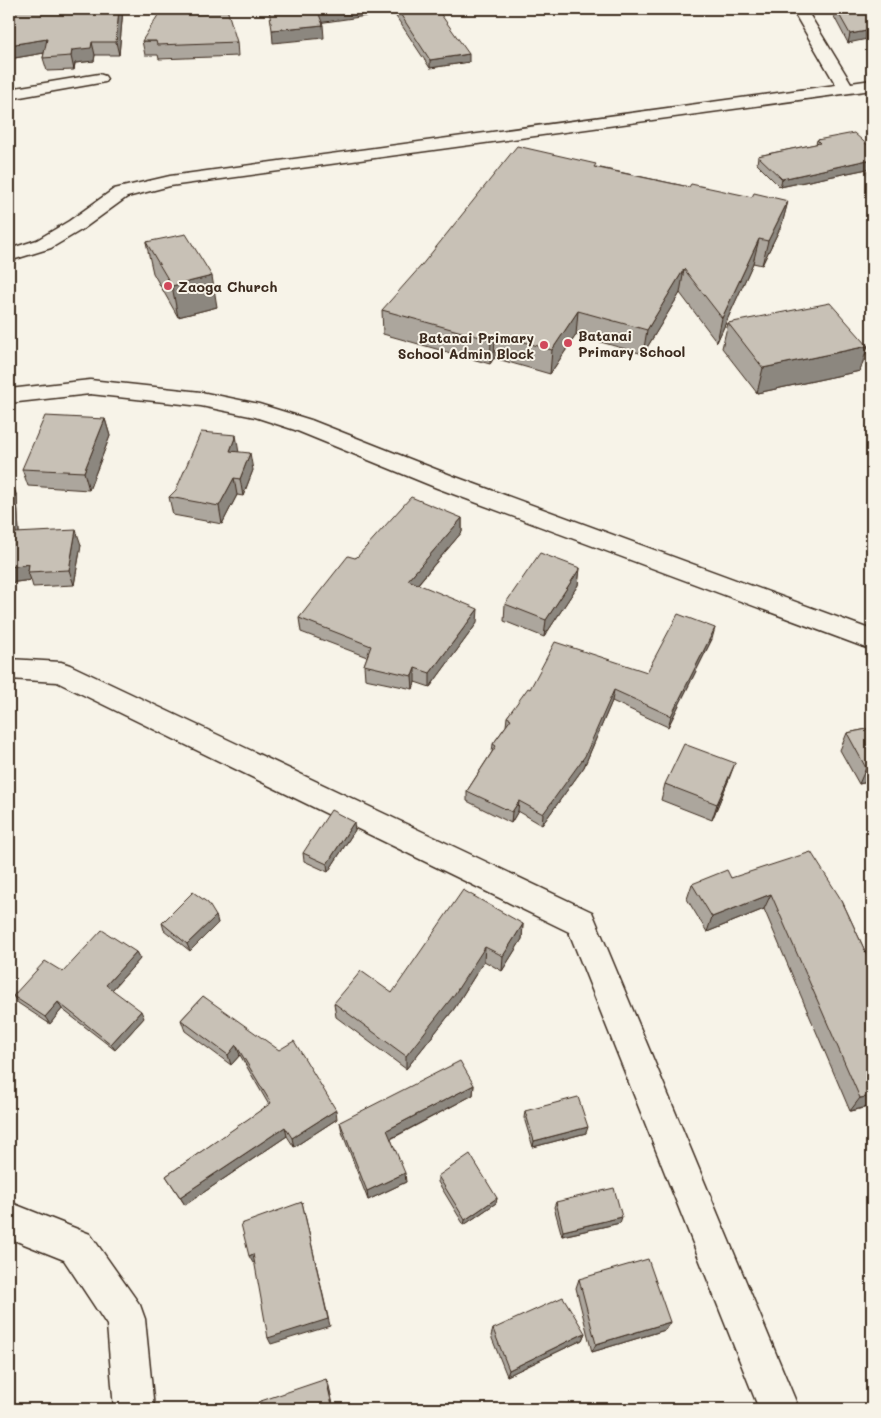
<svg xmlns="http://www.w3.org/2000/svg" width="881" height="1418" font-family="Mali,sans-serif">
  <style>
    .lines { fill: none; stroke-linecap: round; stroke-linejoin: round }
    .minor-casing { stroke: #3b2a1e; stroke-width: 3 }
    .minor { fill: #f7f3e8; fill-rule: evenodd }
    .wall { fill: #aca69d; stroke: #3b2a1e }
    .shaded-wall { fill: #8c877f; stroke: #3b2a1e }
    .building { fill: #c8c1b6; stroke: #3b2a1e }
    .poi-dot { fill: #d1495b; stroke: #f7f3e8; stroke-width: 2 }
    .labels { text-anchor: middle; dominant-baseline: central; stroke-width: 4; stroke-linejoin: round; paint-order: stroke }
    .far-poi-label { font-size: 14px; font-weight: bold; fill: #3b2a1e; stroke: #f7f3e8; text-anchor: start }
  </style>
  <rect width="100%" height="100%" fill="#f7f3e8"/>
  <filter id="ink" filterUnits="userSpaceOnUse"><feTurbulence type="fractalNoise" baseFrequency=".02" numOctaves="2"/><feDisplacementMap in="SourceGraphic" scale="10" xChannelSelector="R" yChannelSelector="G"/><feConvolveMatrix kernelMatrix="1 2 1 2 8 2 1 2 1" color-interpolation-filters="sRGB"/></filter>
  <g filter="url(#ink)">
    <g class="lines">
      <defs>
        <g id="minor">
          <path d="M 792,9 L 806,9 L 851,83 L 872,80 L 872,90 L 170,186 L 127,197 L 83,229 L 51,248 L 9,261 L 9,249 L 37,240 L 69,221 L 114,189 L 170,176 L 836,85 Z"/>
          <path d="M 99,74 L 105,76 L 107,79 L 105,82 L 9,99 L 9,89 Z"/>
          <path d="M 90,380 L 201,392 L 259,404 L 311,420 L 453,476 L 872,630 L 872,650 L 437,488 L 295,430 L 255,417 L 201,406 L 90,394 L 9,403 L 9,389 Z"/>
          <path d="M 9,659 L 61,662 L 70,665 L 592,912 L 799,1409 L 759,1409 L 569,932 L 57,682 L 9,679 Z"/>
          <path d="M 9,1202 L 90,1234 L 140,1305 L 145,1319 L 154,1409 L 114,1409 L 107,1325 L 64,1260 L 9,1238 Z"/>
        </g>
      </defs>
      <use href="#minor" class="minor-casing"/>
      <use href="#minor" class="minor"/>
    </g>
    <g class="wall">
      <path d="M 9,9 L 123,9 L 119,55 L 95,55 L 94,61 L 75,63 L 74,70 L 47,71 L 43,58 L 44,53 L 9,59 Z"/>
      <path d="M 391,9 L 437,9 L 469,62 L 430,68 Z"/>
      <path d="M 830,9 L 869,9 L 848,43 Z"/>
      <path d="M 142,41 L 237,42 L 238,56 L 159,59 L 158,55 L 145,55 Z"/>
      <path d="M 817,140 L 872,149 L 872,168 L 780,187 L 757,164 L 758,156 L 816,144 Z"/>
      <path d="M 596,167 L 689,187 L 752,197 L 788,201 L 782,224 L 762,265 L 753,263 L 717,342 L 680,293 L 643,354 L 576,335 L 550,374 L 494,358 L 490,364 L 383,334 L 382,310 Z"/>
      <path d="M 146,242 L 217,307 L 178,317 L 153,273 Z"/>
      <path d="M 728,323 L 868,346 L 860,371 L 757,393 L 722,348 Z"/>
      <path d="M 105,419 L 110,436 L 89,490 L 28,486 L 22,469 Z"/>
      <path d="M 239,452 L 253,470 L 243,496 L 237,495 L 222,524 L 173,515 L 169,497 Z"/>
      <path d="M 17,496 L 19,533 L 81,545 L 74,585 L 33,587 L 31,580 L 9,583 Z"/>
      <path d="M 462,518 L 462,532 L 418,584 L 477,623 L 430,687 L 415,682 L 413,689 L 365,679 L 364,665 L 367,657 L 301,632 L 299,618 L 355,558 Z"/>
      <path d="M 580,568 L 578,585 L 544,637 L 504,621 L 505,604 Z"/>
      <path d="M 712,639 L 668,727 L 612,701 L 584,767 L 542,825 L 518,811 L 511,823 L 467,801 L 467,791 L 492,752 L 493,744 L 506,726 L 507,717 L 530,689 L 647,672 Z"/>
      <path d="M 872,728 L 872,781 L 859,784 L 840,750 L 847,733 Z"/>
      <path d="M 729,779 L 712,820 L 661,800 L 665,784 Z"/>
      <path d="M 355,830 L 328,872 L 304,861 L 303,853 Z"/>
      <path d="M 731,878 L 842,901 L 872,966 L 872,1106 L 850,1111 L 764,909 L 707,932 L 687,899 L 692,884 Z"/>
      <path d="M 216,916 L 218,923 L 190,951 L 164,930 L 162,923 Z"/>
      <path d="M 523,924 L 522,939 L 502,971 L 484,961 L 454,1009 L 406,1069 L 336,1017 L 334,1003 L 392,993 Z"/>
      <path d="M 136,952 L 140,959 L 112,990 L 144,1018 L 115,1050 L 62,1009 L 50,1024 L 18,1003 L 13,996 L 63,972 Z"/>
      <path d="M 203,996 L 337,1119 L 294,1147 L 287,1136 L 185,1205 L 166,1176 L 269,1105 L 240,1055 L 231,1065 L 185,1031 L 181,1020 Z"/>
      <path d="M 474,1085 L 473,1095 L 391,1139 L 406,1182 L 368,1200 L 342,1132 L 340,1122 Z"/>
      <path d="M 525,1111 L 586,1133 L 533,1147 L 524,1118 Z"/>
      <path d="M 438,1176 L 497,1198 L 496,1203 L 464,1225 L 438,1182 Z"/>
      <path d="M 556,1202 L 620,1223 L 562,1236 L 554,1207 Z"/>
      <path d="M 579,1279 L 670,1322 L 665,1330 L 592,1352 L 576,1288 Z"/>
      <path d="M 493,1329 L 585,1333 L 582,1340 L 507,1376 L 491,1336 Z"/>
    </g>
    <g class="shaded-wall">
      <path d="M 119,9 L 123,9 L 119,55 L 116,42 Z"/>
      <path d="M 317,9 L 380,9 L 381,14 L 318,23 Z"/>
      <path d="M 323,25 L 324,38 L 273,43 L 272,30 Z"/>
      <path d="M 872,30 L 872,38 L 848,43 L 850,34 Z"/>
      <path d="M 47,39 L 50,52 L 9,59 L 9,45 Z"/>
      <path d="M 92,42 L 95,55 L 94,61 L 75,63 L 74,70 L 71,56 L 72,50 Z"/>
      <path d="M 469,54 L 469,62 L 430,68 L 430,60 Z"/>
      <path d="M 872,159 L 872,168 L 780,187 L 782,179 Z"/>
      <path d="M 788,201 L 782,224 L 762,265 L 768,241 Z"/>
      <path d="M 759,239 L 753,263 L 717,342 L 722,318 Z"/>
      <path d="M 684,269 L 680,293 L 643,354 L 647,330 Z"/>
      <path d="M 212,276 L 217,307 L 178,317 L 172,286 Z"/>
      <path d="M 578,311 L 576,335 L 550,374 L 552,350 Z"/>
      <path d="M 495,334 L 494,358 L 490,364 L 491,340 Z"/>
      <path d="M 868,346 L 860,371 L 757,393 L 763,368 Z"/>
      <path d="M 105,419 L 110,436 L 89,490 L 84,472 Z"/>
      <path d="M 236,435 L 239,453 L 230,451 Z"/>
      <path d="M 250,453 L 253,470 L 243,496 L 240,479 Z"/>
      <path d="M 234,478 L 237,495 L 222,524 L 219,506 Z"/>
      <path d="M 11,481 L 17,496 L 20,549 L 15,533 Z"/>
      <path d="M 462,518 L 462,532 L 409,594 L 408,580 Z"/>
      <path d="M 76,530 L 81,545 L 74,585 L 69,570 Z"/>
      <path d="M 29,564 L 28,572 L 31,580 L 9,583 L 9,567 Z"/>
      <path d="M 580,568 L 578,585 L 544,637 L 546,620 Z"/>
      <path d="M 478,609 L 477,623 L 430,687 L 430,673 Z"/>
      <path d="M 715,628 L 712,639 L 668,727 L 671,716 Z"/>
      <path d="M 415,668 L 415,682 L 413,689 L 412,676 Z"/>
      <path d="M 614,690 L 612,701 L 584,767 L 542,825 L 543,814 Z"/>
      <path d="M 735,763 L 729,779 L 712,820 L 717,804 Z"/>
      <path d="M 872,767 L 872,781 L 859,784 L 866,768 Z"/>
      <path d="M 519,801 L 518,811 L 511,823 L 512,812 Z"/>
      <path d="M 354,822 L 355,830 L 328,872 L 327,864 Z"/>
      <path d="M 771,894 L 764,909 L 707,932 L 712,917 Z"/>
      <path d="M 216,916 L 218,923 L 190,951 L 187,944 Z"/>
      <path d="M 523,924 L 522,939 L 502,971 L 503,956 Z"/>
      <path d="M 485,947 L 484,961 L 454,1009 L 406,1069 L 406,1056 Z"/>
      <path d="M 136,952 L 140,959 L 110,992 L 106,985 Z"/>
      <path d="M 58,1002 L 62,1009 L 50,1024 L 45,1017 Z"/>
      <path d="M 141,1011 L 144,1018 L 115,1050 L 111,1044 Z"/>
      <path d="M 236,1045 L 240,1055 L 231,1065 L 228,1055 Z"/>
      <path d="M 474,1085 L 473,1095 L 388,1140 L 387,1130 Z"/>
      <path d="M 872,1096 L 872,1106 L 850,1111 L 860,1098 Z"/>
      <path d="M 336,1110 L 337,1119 L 294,1147 L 292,1138 Z"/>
      <path d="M 285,1127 L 287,1136 L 185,1205 L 180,1197 Z"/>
      <path d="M 588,1127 L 586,1133 L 533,1147 L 534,1141 Z"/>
      <path d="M 405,1173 L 406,1182 L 368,1200 L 367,1191 Z"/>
      <path d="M 497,1198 L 496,1203 L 464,1225 L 465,1220 Z"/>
      <path d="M 302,1202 L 330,1326 L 271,1344 L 268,1338 Z"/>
      <path d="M 622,1217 L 620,1223 L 562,1236 L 563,1231 Z"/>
      <path d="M 253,1254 L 256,1262 L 253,1263 L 249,1256 Z"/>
      <path d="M 670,1322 L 665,1330 L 592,1352 L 596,1344 Z"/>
      <path d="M 585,1333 L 582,1340 L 507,1376 L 509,1370 Z"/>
      <path d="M 326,1379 L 329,1386 L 334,1409 L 333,1409 Z"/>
    </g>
    <g class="building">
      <path d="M 9,9 L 119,9 L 116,42 L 92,42 L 91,48 L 72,50 L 71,56 L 43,58 L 47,39 L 9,45 Z"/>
      <path d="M 227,9 L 237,42 L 157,45 L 156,41 L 142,41 L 160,12 Z"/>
      <path d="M 269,9 L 319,9 L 317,9 L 323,25 L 272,30 Z"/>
      <path d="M 397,9 L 437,9 L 469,54 L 430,60 Z"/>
      <path d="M 836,9 L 869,9 L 872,15 L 872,30 L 850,34 Z"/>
      <path d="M 854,133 L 872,149 L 872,159 L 782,179 L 758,156 L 820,143 L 817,140 Z"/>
      <path d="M 517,146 L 596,164 L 594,167 L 689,187 L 691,184 L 752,197 L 754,193 L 788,201 L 768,241 L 759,239 L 722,318 L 684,269 L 647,330 L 578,311 L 552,350 L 495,334 L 491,340 L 382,310 L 421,266 Z"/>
      <path d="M 186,234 L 212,276 L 172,286 L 146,242 Z"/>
      <path d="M 830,303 L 868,346 L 763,368 L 728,323 Z"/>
      <path d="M 45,416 L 105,419 L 84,472 L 22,469 Z"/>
      <path d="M 201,432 L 236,435 L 230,451 L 250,453 L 240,479 L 234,478 L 219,506 L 169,497 L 176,490 Z"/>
      <path d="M 9,481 L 11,481 L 15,533 L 76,530 L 69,570 L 28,572 L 29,564 L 9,567 Z"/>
      <path d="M 411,497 L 462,518 L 408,580 L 478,609 L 430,673 L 415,668 L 412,676 L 364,665 L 371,646 L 299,618 L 348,556 L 355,558 L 357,557 Z"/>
      <path d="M 540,553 L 580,568 L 546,620 L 505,604 Z"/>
      <path d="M 678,614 L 715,628 L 671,716 L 614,690 L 585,756 L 543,814 L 519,801 L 512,812 L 467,791 L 496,746 L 493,744 L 511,719 L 507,717 L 528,688 L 530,689 L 555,642 L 647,672 Z"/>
      <path d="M 872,728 L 872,767 L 866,768 L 847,733 Z"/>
      <path d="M 684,744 L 735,763 L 717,804 L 665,784 Z"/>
      <path d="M 331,810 L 354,822 L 327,864 L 303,853 Z"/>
      <path d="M 811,852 L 842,901 L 872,966 L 872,1096 L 860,1098 L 771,894 L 712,917 L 692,884 L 727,870 L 731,878 Z"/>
      <path d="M 463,890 L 523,924 L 503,956 L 485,947 L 454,995 L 406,1056 L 334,1003 L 361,971 L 392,993 Z"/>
      <path d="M 193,892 L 208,903 L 216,916 L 187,944 L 162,923 Z"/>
      <path d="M 102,930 L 136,952 L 106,985 L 141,1011 L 111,1044 L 58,1002 L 45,1017 L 13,996 L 45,961 L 63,972 Z"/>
      <path d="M 203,996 L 279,1050 L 294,1041 L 336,1110 L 292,1138 L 285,1127 L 180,1197 L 166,1176 L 271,1103 L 236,1045 L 228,1055 L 181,1020 Z"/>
      <path d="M 460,1061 L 474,1085 L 387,1130 L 405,1173 L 367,1191 L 340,1122 Z"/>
      <path d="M 578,1097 L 588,1127 L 534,1141 L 525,1111 Z"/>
      <path d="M 470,1154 L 497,1198 L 465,1220 L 438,1176 Z"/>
      <path d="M 614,1188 L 622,1217 L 563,1231 L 556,1202 Z"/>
      <path d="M 302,1202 L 328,1319 L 268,1338 L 253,1254 L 249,1256 L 241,1224 Z"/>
      <path d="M 648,1259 L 670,1322 L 596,1344 L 579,1279 Z"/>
      <path d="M 563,1297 L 585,1333 L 509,1370 L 493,1329 Z"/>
      <path d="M 326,1379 L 333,1409 L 259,1409 L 258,1402 Z"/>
    </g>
  </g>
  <g class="poi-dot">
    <circle cx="168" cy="286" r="5"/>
    <circle cx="568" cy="343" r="5"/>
    <circle cx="544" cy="345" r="5"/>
  </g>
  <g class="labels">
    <g class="far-poi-label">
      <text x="178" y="286">Zaoga Church</text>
      <text x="578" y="335">Batanai<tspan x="578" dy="16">Primary School</tspan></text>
      <text x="534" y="337" text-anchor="end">Batanai Primary<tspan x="534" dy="16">School Admin Block</tspan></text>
    </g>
  </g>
  <rect width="881" height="1418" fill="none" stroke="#f7f3e8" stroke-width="30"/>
  <rect x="15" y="15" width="851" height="1388" fill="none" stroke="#3b2a1e" stroke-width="2" filter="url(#ink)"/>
</svg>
